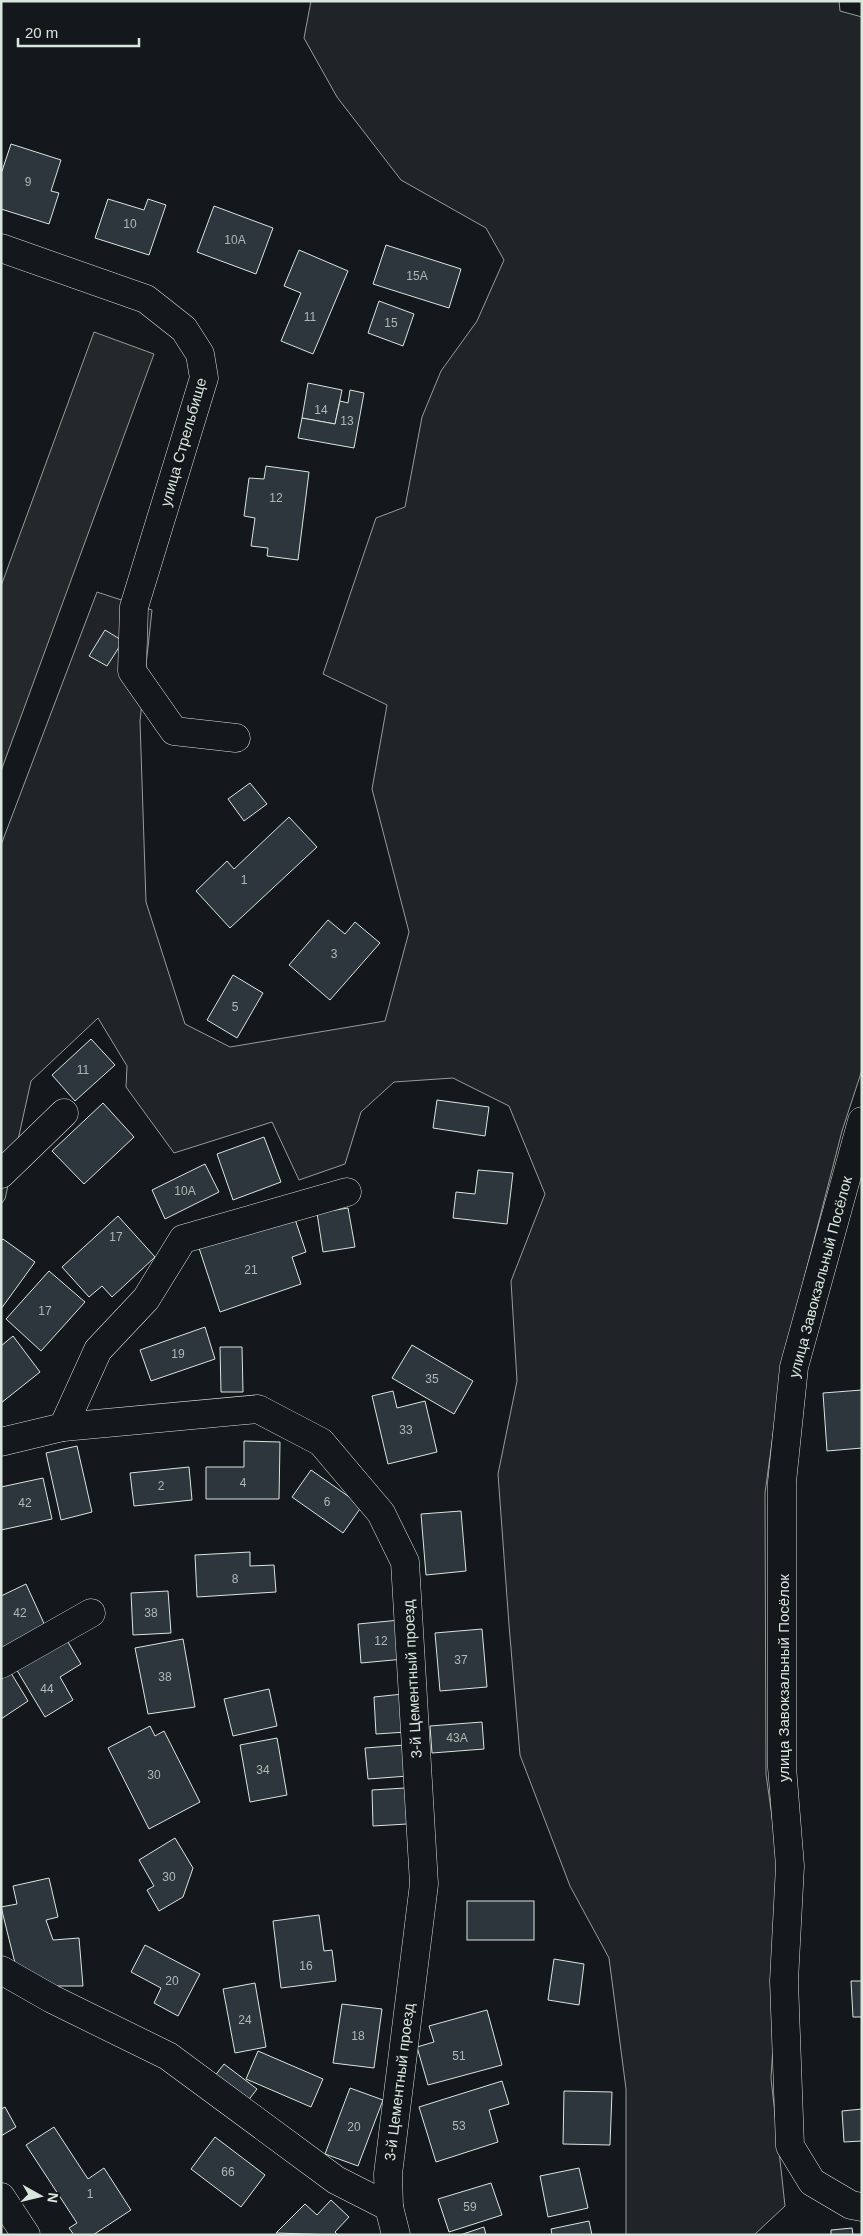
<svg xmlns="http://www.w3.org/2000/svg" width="863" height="2236" font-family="Helvetica,sans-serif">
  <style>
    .green { fill: #202428; stroke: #939e99 }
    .parking { fill: #24282b; stroke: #939e99 }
    .building { fill: #2c363c; stroke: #d8e6dc }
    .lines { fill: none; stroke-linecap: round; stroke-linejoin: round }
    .minor-casing { stroke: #d8e6dc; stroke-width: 29 }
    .minor { stroke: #14181c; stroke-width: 28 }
    .labels { text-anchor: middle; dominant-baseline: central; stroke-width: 4; stroke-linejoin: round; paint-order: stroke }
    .number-label { font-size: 12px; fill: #adbab4 }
    .street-label { font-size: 15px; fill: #d8e6dc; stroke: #14181c }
  </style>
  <rect width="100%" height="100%" fill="#14181c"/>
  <path class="green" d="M 311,1 L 839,1 L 840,11 L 862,17 L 862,1070 L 842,1131 L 783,1361 L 765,1493 L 766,1774 L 777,1853 L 775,2016 L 771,2078 L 785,2206 L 754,2235 L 626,2235 L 626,2089 L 609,1958 L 570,1886 L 520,1755 L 509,1625 L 498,1474 L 517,1381 L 511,1281 L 545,1194 L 509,1106 L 453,1078 L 394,1082 L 361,1112 L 345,1164 L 299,1180 L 272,1122 L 174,1153 L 126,1087 L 127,1066 L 98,1018 L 31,1081 L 5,1199 L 1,1204 L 1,845 L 97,592 L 152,610 L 140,721 L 146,902 L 185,1024 L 230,1047 L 385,1021 L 409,932 L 372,789 L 387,705 L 323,674 L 376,518 L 405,507 L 422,417 L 441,371 L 477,321 L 504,260 L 486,228 L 401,180 L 337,97 L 304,38 Z"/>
  <path class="parking" d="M 94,332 L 154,354 L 1,771 L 1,586 Z"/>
  <g class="building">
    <path d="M 11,144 L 61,160 L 51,191 L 59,193 L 49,224 L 1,209 L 1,174 Z"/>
    <path d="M 108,199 L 144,210 L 148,199 L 166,205 L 149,255 L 95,238 Z"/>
    <path d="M 214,206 L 273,228 L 256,274 L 197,252 Z"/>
    <path d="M 386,245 L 461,269 L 449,308 L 373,284 Z"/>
    <path d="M 299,250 L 348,271 L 313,354 L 281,341 L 301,293 L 284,286 Z"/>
    <path d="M 379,301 L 414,314 L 403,346 L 368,333 Z"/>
    <path d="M 308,383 L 342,390 L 335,424 L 302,418 Z"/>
    <path d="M 350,390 L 364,393 L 354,448 L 298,438 L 302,418 L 335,424 L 340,401 L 348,403 Z"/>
    <path d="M 266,466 L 309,472 L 298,560 L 267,556 L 268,548 L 251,546 L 255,518 L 244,516 L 249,478 L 264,479 Z"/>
    <path d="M 105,630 L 123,641 L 107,666 L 89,656 Z"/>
    <path d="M 250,783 L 267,804 L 244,821 L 228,799 Z"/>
    <path d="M 289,817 L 317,847 L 230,928 L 196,891 L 227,861 L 234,869 Z"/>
    <path d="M 328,920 L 345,934 L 355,922 L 380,943 L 330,1000 L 289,965 Z"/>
    <path d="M 233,975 L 263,993 L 237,1038 L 207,1020 Z"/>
    <path d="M 91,1039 L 115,1065 L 75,1101 L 52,1075 Z"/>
    <path d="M 437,1100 L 489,1107 L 485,1136 L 433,1128 Z"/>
    <path d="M 103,1103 L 134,1137 L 84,1184 L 52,1151 Z"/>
    <path d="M 264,1137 L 281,1182 L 233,1200 L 217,1154 Z"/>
    <path d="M 205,1164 L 219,1192 L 165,1219 L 152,1190 Z"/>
    <path d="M 478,1170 L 513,1173 L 507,1224 L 453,1218 L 456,1192 L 475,1194 Z"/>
    <path d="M 348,1208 L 355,1247 L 323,1252 L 317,1213 Z"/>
    <path d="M 118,1216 L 155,1257 L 112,1297 L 102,1286 L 89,1297 L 62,1267 Z"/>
    <path d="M 294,1216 L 306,1252 L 292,1257 L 301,1284 L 220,1312 L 199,1248 Z"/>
    <path d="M 3,1239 L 35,1262 L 1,1309 L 1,1241 Z"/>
    <path d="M 49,1271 L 85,1302 L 41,1351 L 6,1319 Z"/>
    <path d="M 205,1327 L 215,1359 L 151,1381 L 140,1350 Z"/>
    <path d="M 13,1336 L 40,1372 L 1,1403 L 1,1346 Z"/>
    <path d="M 412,1345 L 473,1381 L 454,1414 L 392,1378 Z"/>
    <path d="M 220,1347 L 242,1347 L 243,1392 L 221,1392 Z"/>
    <path d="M 862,1390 L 862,1448 L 827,1451 L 823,1393 Z"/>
    <path d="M 393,1391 L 397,1408 L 425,1401 L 437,1452 L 388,1464 L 372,1396 Z"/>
    <path d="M 244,1441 L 280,1442 L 279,1499 L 206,1499 L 206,1467 L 244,1467 Z"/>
    <path d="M 77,1446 L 92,1512 L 61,1520 L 46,1453 Z"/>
    <path d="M 189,1467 L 192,1500 L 134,1506 L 130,1473 Z"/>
    <path d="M 311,1470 L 362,1506 L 343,1533 L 292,1497 Z"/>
    <path d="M 43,1478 L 52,1519 L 1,1530 L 1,1487 Z"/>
    <path d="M 461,1511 L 466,1571 L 426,1575 L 421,1514 Z"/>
    <path d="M 250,1552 L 250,1566 L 274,1565 L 276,1592 L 197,1597 L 195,1555 Z"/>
    <path d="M 26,1584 L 47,1630 L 1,1651 L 1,1596 Z"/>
    <path d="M 168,1591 L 171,1633 L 133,1635 L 131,1593 Z"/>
    <path d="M 400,1620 L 404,1659 L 361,1663 L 358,1624 Z"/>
    <path d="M 482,1629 L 487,1687 L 440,1691 L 435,1633 Z"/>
    <path d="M 65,1637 L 81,1664 L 60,1677 L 73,1700 L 45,1717 L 15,1667 Z"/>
    <path d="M 183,1639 L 195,1707 L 148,1714 L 135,1648 Z"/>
    <path d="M 11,1673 L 28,1701 L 1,1719 L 1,1679 Z"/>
    <path d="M 269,1689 L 277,1726 L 233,1736 L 224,1699 Z"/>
    <path d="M 403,1694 L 406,1732 L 376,1734 L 374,1697 Z"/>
    <path d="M 482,1722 L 484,1749 L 432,1753 L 430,1726 Z"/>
    <path d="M 150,1726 L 155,1736 L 164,1731 L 200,1802 L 149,1829 L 108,1748 Z"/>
    <path d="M 277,1738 L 287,1795 L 250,1802 L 240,1745 Z"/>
    <path d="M 405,1745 L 408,1776 L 368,1779 L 365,1748 Z"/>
    <path d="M 405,1788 L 407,1824 L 373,1826 L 372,1790 Z"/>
    <path d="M 175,1838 L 193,1868 L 183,1897 L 159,1911 L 147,1890 L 154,1886 L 139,1860 Z"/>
    <path d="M 49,1878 L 58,1917 L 46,1920 L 53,1940 L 79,1938 L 83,1986 L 40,1986 L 16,1967 L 1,1907 L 17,1904 L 13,1886 Z"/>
    <rect x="467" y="1901" width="67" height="39"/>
    <path d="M 319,1915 L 324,1951 L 332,1950 L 336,1981 L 281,1988 L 273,1921 Z"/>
    <path d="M 145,1945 L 200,1974 L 178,2016 L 154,2003 L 161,1988 L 131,1972 Z"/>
    <path d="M 554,1959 L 584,1964 L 579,2005 L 548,2000 Z"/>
    <path d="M 851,1981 L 862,1981 L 862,2017 L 853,2017 Z"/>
    <path d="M 255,1983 L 266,2047 L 235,2053 L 223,1989 Z"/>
    <path d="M 342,2004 L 382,2009 L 374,2068 L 333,2063 Z"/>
    <path d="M 487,2010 L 502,2065 L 428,2085 L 417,2047 L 434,2042 L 429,2026 Z"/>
    <path d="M 258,2051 L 323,2079 L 311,2107 L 246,2079 Z"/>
    <path d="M 224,2064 L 257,2089 L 244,2106 L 211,2081 Z"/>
    <path d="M 502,2081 L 509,2104 L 489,2110 L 498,2142 L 436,2162 L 419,2107 Z"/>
    <path d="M 350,2088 L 383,2100 L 358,2166 L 325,2154 Z"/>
    <path d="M 564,2091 L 612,2092 L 610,2145 L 563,2144 Z"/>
    <path d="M 5,2107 L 16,2127 L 1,2136 L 1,2109 Z"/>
    <path d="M 862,2109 L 862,2141 L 844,2142 L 842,2111 Z"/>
    <path d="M 54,2127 L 88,2179 L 104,2168 L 131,2210 L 93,2235 L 74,2235 L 69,2228 L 77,2223 L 26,2145 Z"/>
    <path d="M 215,2137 L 265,2175 L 241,2207 L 191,2169 Z"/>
    <path d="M 579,2168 L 588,2208 L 548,2217 L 540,2176 Z"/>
    <path d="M 491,2183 L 502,2215 L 449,2232 L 438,2199 Z"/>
    <path d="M 331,2200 L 349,2217 L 335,2232 L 338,2235 L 276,2233 L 305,2204 L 317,2215 Z"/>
    <path d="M 589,2221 L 592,2235 L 552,2235 L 551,2229 Z"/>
    <path d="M 484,2227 L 486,2235 L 460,2235 Z"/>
    <path d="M 852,2228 L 853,2235 L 831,2235 L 831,2230 Z"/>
  </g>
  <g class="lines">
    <defs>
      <g id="minor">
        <path d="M 1,248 L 146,299 L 184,329 L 200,354 L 204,378 L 134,607 L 132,671 L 174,731 L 236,738"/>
        <path d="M 862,1121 L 794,1367 L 782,1482 L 782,1767 L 790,1866 L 784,1981 L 790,2146 L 812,2182 L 851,2205 L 862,2207"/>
        <path d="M 1,1174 L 64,1113"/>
        <path d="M 63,1427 L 98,1350 L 146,1299 L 183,1239 L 347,1192"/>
        <path d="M 1,1442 L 63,1427 L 258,1409 L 321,1442 L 381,1513 L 405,1562 L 424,1884 L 388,2174 L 389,2207 L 396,2235"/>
        <path d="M 1,1664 L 91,1613"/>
        <path d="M 1,1970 L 52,1999 L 168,2056 L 336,2180 L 389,2207"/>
        <path d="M 1,2197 L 26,2235"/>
      </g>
    </defs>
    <use href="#minor" class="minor-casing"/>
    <use href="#minor" class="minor"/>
  </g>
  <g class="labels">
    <g class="number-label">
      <text x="28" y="182">9</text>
      <text x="130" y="224">10</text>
      <text x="235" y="240">10А</text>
      <text x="417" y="276">15А</text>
      <text x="310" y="317">11</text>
      <text x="391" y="323">15</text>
      <text x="321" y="410">14</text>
      <text x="347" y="421">13</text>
      <text x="276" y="498">12</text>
      <text x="244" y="880">1</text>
      <text x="334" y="954">3</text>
      <text x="235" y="1007">5</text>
      <text x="83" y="1070">11</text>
      <text x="185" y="1191">10А</text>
      <text x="116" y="1237">17</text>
      <text x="251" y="1270">21</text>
      <text x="45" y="1311">17</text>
      <text x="178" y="1354">19</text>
      <text x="432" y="1379">35</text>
      <text x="406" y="1430">33</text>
      <text x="243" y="1483">4</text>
      <text x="161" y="1486">2</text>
      <text x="327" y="1502">6</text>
      <text x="25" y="1503">42</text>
      <text x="235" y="1579">8</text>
      <text x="20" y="1613">42</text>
      <text x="151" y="1613">38</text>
      <text x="381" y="1641">12</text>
      <text x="461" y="1660">37</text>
      <text x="165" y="1677">38</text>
      <text x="47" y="1689">44</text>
      <text x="457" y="1738">43А</text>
      <text x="263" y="1770">34</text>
      <text x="154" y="1775">30</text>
      <text x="169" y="1877">30</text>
      <text x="306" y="1966">16</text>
      <text x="172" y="1981">20</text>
      <text x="245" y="2020">24</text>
      <text x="358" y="2036">18</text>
      <text x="459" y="2056">51</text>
      <text x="459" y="2126">53</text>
      <text x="354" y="2127">20</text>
      <text x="228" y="2172">66</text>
      <text x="90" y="2194">1</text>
      <text x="470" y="2207">59</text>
    </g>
    <g class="street-label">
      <text transform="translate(183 442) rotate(-74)">улица Стрельбище</text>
      <text transform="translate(820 1277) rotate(-75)">улица Завокзальный Посёлок</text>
      <text transform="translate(783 1678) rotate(-90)">улица Завокзальный Посёлок</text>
      <text transform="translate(412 1679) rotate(-93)">3-й Цементный проезд</text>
      <text transform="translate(399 2082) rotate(-83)">3-й Цементный проезд</text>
    </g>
  </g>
  <rect width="863" height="2236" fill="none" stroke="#d8e6dc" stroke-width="5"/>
  <g transform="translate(40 2196) rotate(98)" stroke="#14181c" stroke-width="4" paint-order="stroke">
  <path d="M0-4L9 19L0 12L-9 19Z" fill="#d8e6dc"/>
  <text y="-8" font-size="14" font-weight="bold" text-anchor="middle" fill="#d8e6dc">N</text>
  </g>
  <path d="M18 38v8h121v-8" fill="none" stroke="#d8e6dc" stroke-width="2.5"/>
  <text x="25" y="38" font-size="15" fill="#d8e6dc" stroke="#14181c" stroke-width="4" paint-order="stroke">20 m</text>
</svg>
